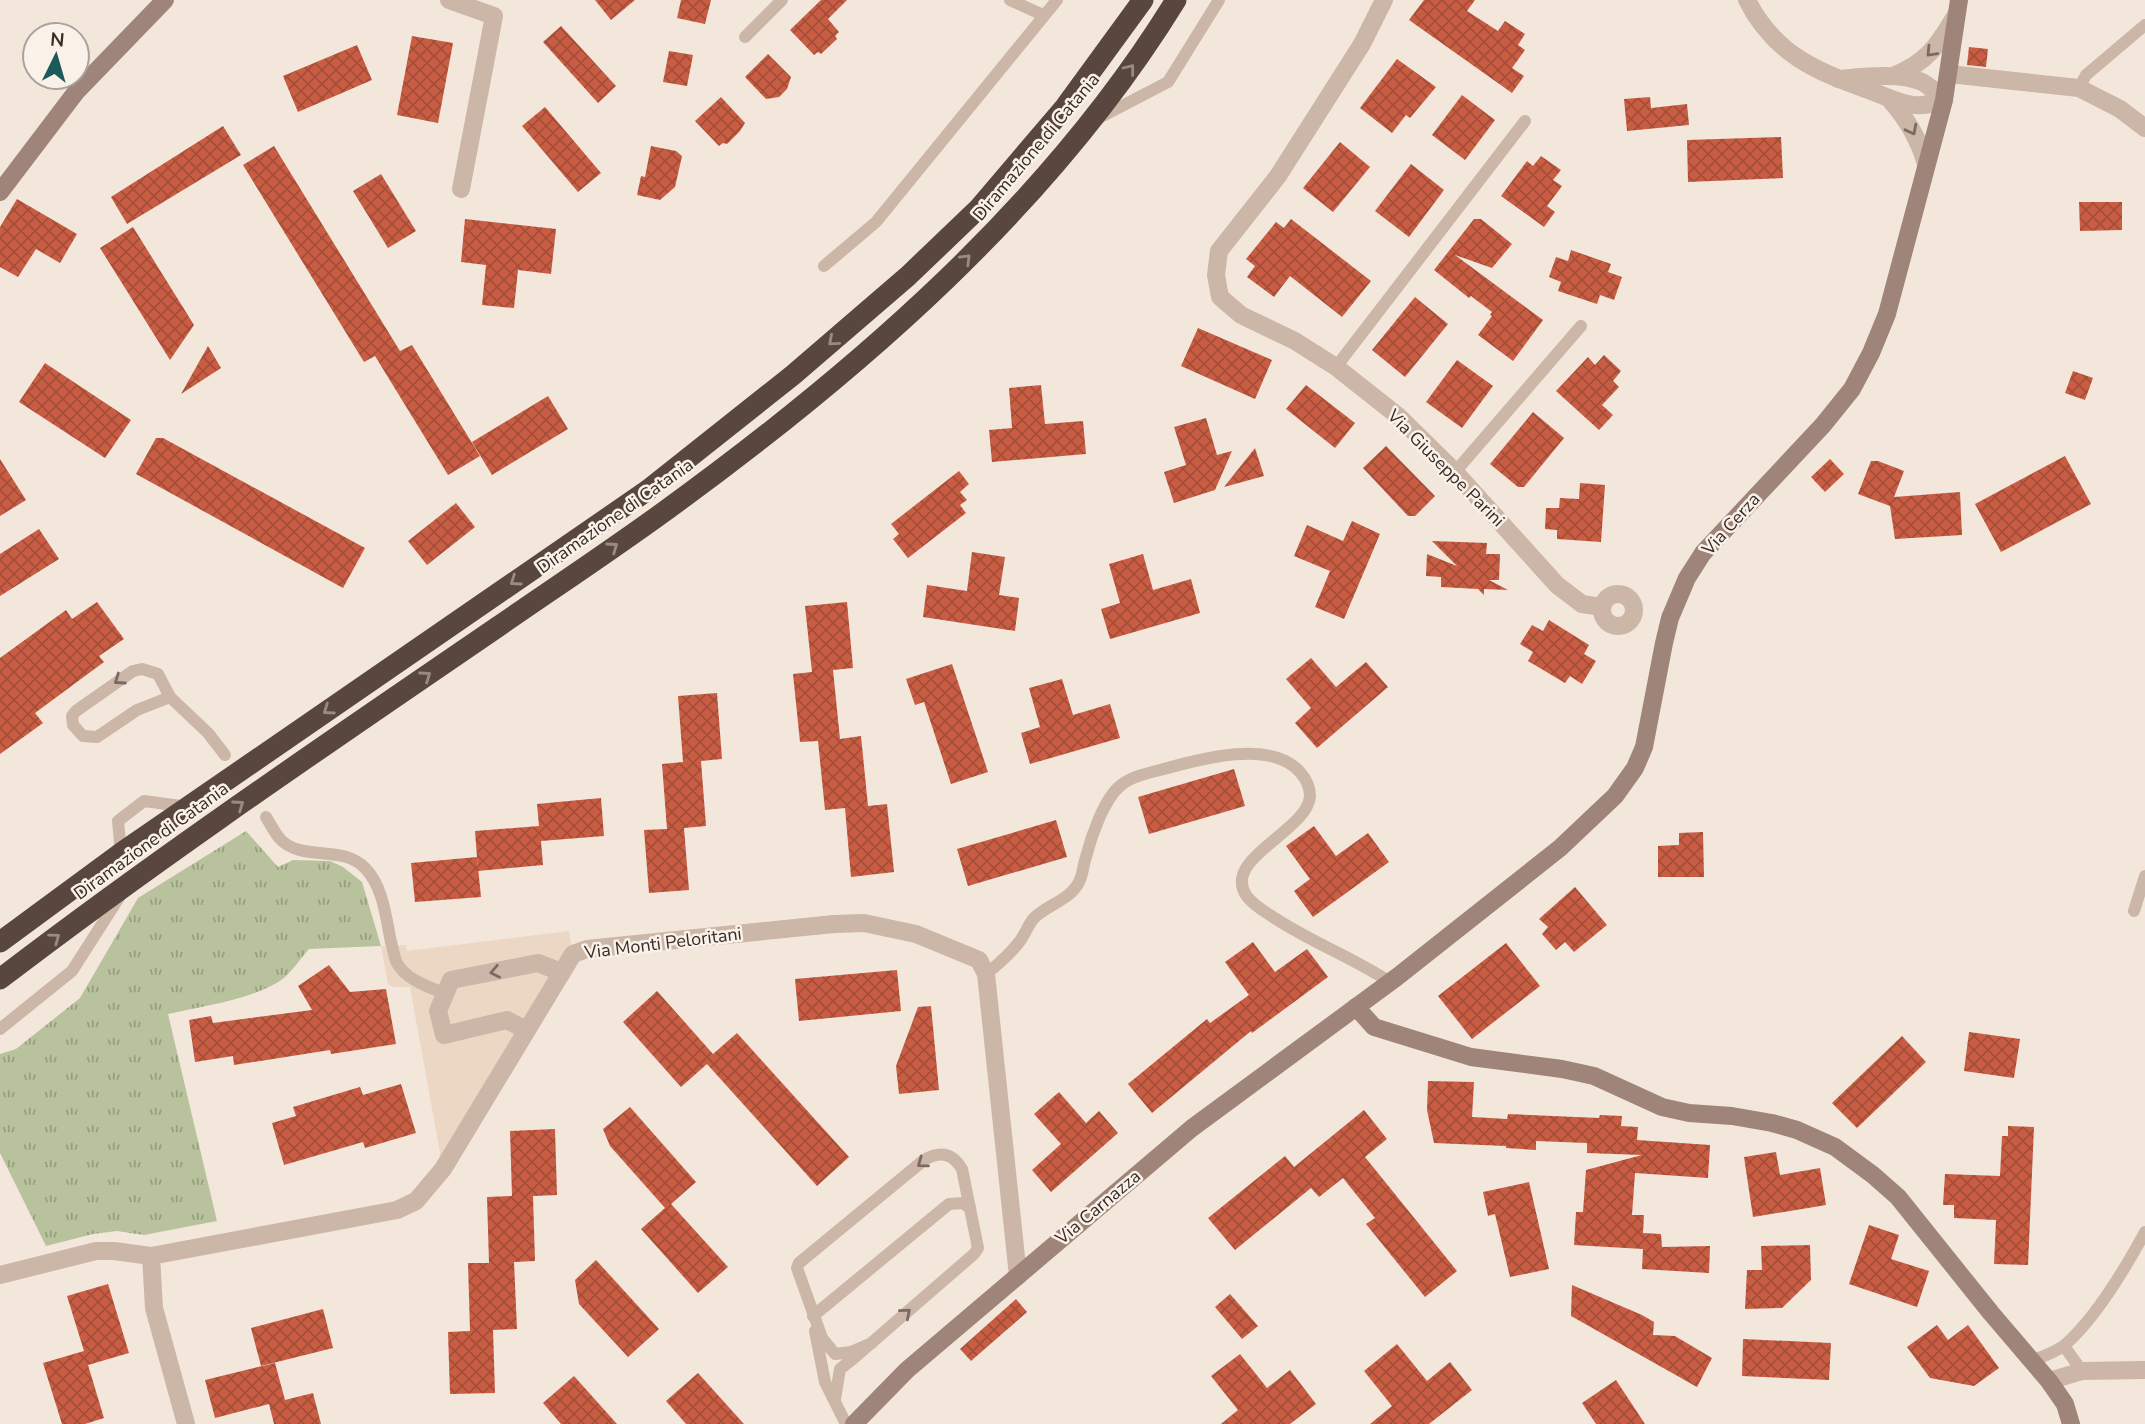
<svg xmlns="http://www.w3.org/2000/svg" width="2145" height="1424" font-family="'Nunito Sans',sans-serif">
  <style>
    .grass { fill: url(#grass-tufts) }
    .plaza { fill: #ebd7c3 }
    .building { fill: url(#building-cross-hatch) }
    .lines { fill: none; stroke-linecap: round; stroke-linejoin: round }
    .service { stroke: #cbb6a8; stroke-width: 12 }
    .minor { stroke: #cbb6a8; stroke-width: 18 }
    .tertiary { stroke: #cbb6a8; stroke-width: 18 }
    .secondary { stroke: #9f8579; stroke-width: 18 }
    .motorway { stroke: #59463f; stroke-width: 21 }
    .oneway { stroke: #7a6a62 }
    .oneway2 { stroke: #998a83 }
    .labels { text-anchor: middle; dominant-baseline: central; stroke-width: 5; stroke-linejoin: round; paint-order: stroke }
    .street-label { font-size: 18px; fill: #382c28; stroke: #faf1e9 }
  </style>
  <defs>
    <pattern id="grass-tufts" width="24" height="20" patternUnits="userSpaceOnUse" patternTransform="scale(1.75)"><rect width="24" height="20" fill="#b8c29c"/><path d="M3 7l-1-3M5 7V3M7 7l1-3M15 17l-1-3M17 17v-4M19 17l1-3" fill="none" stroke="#979e7f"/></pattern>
    <pattern id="building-cross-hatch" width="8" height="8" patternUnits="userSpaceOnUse" patternTransform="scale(1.75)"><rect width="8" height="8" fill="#c95d44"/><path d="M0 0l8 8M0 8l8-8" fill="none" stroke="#a44d39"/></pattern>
  </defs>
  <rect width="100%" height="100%" fill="#f3e7dc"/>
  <path class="grass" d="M 246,831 L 278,867 L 293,860 L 330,861 L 343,867 L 362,882 L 381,946 L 309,949 C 301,958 293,970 284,978 C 256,999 202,1006 168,1014 L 217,1221 L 144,1235 L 117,1231 L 93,1234 L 46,1246 L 0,1153 L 0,1054 L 16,1049 L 80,998 L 138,898 Z"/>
  <path class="plaza" d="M 569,931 L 573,954 L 443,1169 L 410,987 L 393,987 L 388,984 L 381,946 L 406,945 L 407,951 Z"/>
  <g class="building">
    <path d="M 595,0 L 635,0 L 611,20 Z"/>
    <path d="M 681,0 L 711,0 L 705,24 L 677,18 Z"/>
    <path d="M 821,0 L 847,0 L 828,19 L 839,32 L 835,36 L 837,39 L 821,54 L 818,52 L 814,55 L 790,30 Z"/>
    <path d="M 1424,0 L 1475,0 L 1467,11 L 1498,31 L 1505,21 L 1525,34 L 1518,45 L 1525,50 L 1512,68 L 1524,76 L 1512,93 L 1409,20 Z"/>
    <path d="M 561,26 L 616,86 L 598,103 L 543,42 Z"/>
    <path d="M 412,36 L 453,43 L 438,123 L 397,115 Z"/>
    <path d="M 357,45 L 372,80 L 298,112 L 283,76 Z"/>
    <path d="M 1969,47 L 1988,49 L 1986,67 L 1967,65 Z"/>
    <path d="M 669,51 L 693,55 L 687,86 L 663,82 Z"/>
    <path d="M 768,54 L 791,77 L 787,89 L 779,97 L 766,99 L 745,77 Z"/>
    <path d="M 1397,59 L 1436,87 L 1410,118 L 1406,115 L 1392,133 L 1360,108 Z"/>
    <path d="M 1462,95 L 1495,120 L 1465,160 L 1432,135 Z"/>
    <path d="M 721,97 L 745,123 L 740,131 L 727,144 L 723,143 L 719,146 L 695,121 Z"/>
    <path d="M 1650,97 L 1651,108 L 1687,104 L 1689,125 L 1627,131 L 1624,99 Z"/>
    <path d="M 545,107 L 601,173 L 578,192 L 522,126 Z"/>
    <path d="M 223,126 L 241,155 L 127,224 L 111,197 Z"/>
    <path d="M 1781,137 L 1783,178 L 1688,182 L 1687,140 Z"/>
    <path d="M 1340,142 L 1370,167 L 1333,212 L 1303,188 Z"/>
    <path d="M 274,146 L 400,351 L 412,345 L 480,456 L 448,475 L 375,356 L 364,362 L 243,165 Z"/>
    <path d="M 651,146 L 676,151 L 682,156 L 675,187 L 660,200 L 637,195 L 641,176 L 645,177 Z"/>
    <path d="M 1541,156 L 1561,170 L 1553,180 L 1562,186 L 1547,206 L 1555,212 L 1544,227 L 1501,196 L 1527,161 L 1533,166 Z"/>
    <path d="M 1411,164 L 1444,190 L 1409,237 L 1375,211 Z"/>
    <path d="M 381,174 L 416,231 L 388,248 L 353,191 Z"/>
    <path d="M 17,199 L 77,234 L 60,263 L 36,249 L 18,277 L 0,267 L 0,227 Z"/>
    <path d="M 2079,202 L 2122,202 L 2122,230 L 2080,231 Z"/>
    <path d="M 465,219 L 556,229 L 551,274 L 518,270 L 514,308 L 482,305 L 486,265 L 461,262 Z"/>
    <path d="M 1291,219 L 1371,281 L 1342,317 L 1290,276 L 1274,297 L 1247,277 L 1255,266 L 1246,259 L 1276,222 L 1284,228 Z"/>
    <path d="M 1474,219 L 1481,219 L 1512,244 L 1492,268 L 1455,255 L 1543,320 L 1513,361 L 1478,335 L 1492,316 L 1490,315 L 1492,312 L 1471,296 L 1469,298 L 1434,270 Z"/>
    <path d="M 133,227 L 194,325 L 170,360 L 100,248 Z"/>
    <path d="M 1571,250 L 1611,264 L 1608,272 L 1622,277 L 1614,300 L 1600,295 L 1597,304 L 1558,291 L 1561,282 L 1549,277 L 1556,257 L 1568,261 Z"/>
    <path d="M 1415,297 L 1448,324 L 1405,377 L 1372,350 Z"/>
    <path d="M 1198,328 L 1272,360 L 1255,399 L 1181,366 Z"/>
    <path d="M 208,346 L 221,368 L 181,394 Z"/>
    <path d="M 1604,355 L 1621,371 L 1613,381 L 1619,387 L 1602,405 L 1613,415 L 1599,430 L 1556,391 L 1588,357 L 1595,365 Z"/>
    <path d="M 1457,360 L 1493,386 L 1462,428 L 1426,402 Z"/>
    <path d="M 45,363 L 131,420 L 105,458 L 19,402 Z"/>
    <path d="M 2073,371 L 2093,378 L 2085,400 L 2065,393 Z"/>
    <path d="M 1041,385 L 1045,424 L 1083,421 L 1086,454 L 992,462 L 989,430 L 1012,428 L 1009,388 Z"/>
    <path d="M 1306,385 L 1355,423 L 1335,448 L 1286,409 Z"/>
    <path d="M 548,396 L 568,429 L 492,475 L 472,442 Z"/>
    <path d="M 1533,412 L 1564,438 L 1524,487 L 1518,487 L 1490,464 Z"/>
    <path d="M 1206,418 L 1217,455 L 1232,451 L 1215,490 L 1174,503 L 1164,472 L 1186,465 L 1174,427 Z"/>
    <path d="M 156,438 L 163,438 L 365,548 L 343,588 L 136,474 Z"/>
    <path d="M 1386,446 L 1435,496 L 1415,516 L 1408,516 L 1363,468 Z"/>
    <path d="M 1255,448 L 1264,476 L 1224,487 Z"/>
    <path d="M 2065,456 L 2091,504 L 2001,552 L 1975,504 Z"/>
    <path d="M 0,459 L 26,500 L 0,516 Z"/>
    <path d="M 1830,459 L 1844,474 L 1825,492 L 1811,477 Z"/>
    <path d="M 1871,461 L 1878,461 L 1904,471 L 1894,497 L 1960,492 L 1962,535 L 1895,539 L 1890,506 L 1858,494 Z"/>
    <path d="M 959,471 L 969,484 L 960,492 L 967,500 L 960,505 L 966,513 L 908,558 L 893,539 L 899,534 L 891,524 Z"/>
    <path d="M 1580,483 L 1605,485 L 1601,542 L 1557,539 L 1557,530 L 1545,529 L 1546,508 L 1559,508 L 1560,498 L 1579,499 Z"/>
    <path d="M 456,503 L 475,527 L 427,565 L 408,541 Z"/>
    <path d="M 1352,521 L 1380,534 L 1344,619 L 1315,607 L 1330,571 L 1294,556 L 1307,525 L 1343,541 Z"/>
    <path d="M 39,529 L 59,559 L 0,596 L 0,554 Z"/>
    <path d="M 1432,541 L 1487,543 L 1486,554 L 1500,554 L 1499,580 L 1489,580 L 1508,590 L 1484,589 L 1484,595 L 1478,589 L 1441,587 L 1441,577 L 1426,576 L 1427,554 L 1457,566 Z"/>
    <path d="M 972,552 L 1005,557 L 999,595 L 1019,598 L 1015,631 L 923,617 L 927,585 L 967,591 Z"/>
    <path d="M 1143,554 L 1153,590 L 1191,579 L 1200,613 L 1110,639 L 1101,609 L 1120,603 L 1109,564 Z"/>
    <path d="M 97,602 L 124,639 L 99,656 L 104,662 L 35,713 L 43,723 L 0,754 L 0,658 L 66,610 L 72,619 Z"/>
    <path d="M 847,602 L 853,668 L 833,670 L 840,739 L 861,736 L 868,806 L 887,804 L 894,872 L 851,877 L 845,808 L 825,810 L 818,741 L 800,742 L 793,674 L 812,672 L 805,606 Z"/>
    <path d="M 1549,620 L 1589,645 L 1584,654 L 1596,661 L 1582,684 L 1570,676 L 1565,683 L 1528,661 L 1533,652 L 1520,644 L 1532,625 L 1543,631 Z"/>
    <path d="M 1311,658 L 1336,687 L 1366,662 L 1388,687 L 1317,748 L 1295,723 L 1311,708 L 1286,679 Z"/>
    <path d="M 952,664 L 988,772 L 951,784 L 924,702 L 915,705 L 906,679 Z"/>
    <path d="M 1062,679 L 1073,715 L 1110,704 L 1120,738 L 1030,764 L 1021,733 L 1040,727 L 1029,688 Z"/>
    <path d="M 717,693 L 722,759 L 701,761 L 706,826 L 684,828 L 689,890 L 649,893 L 644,830 L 667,829 L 662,764 L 683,762 L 678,696 Z"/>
    <path d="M 1234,769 L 1245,806 L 1149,834 L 1138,797 Z"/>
    <path d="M 601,798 L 604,836 L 541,841 L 543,865 L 478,871 L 475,831 L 539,826 L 537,804 Z"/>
    <path d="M 1056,820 L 1067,857 L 968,886 L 957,849 Z"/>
    <path d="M 1314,826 L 1336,856 L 1368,833 L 1389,862 L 1313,917 L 1294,891 L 1310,879 L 1286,846 Z"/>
    <path d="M 1703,832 L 1704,877 L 1658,877 L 1658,846 L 1679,845 L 1679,833 Z"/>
    <path d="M 477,857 L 481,897 L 415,902 L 411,863 Z"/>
    <path d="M 1575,887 L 1607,925 L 1574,952 L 1565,942 L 1556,950 L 1542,934 L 1548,927 L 1539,919 Z"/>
    <path d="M 1253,942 L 1275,972 L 1307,949 L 1328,977 L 1252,1033 L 1251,1031 L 1152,1113 L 1128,1084 L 1207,1019 L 1210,1023 L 1249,995 L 1225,962 Z"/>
    <path d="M 1506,943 L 1540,986 L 1472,1039 L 1438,996 Z"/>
    <path d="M 329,965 L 350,992 L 386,989 L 396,1044 L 331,1054 L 330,1050 L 234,1065 L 233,1056 L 195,1062 L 189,1020 L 211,1016 L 213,1023 L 312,1010 L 298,986 Z"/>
    <path d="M 897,970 L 901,1011 L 799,1021 L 795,979 Z"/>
    <path d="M 657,991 L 713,1054 L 737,1033 L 849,1157 L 817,1186 L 707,1064 L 681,1087 L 623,1022 Z"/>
    <path d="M 931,1006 L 939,1090 L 899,1094 L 896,1066 L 918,1007 Z"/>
    <path d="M 1969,1032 L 2020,1039 L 2014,1078 L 1964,1071 Z"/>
    <path d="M 1902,1036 L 1926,1062 L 1857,1128 L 1832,1103 Z"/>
    <path d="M 1428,1081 L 1474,1082 L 1472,1117 L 1507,1119 L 1508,1114 L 1599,1118 L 1600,1115 L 1622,1116 L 1621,1126 L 1638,1127 L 1637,1140 L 1710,1145 L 1708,1178 L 1635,1173 L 1632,1215 L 1644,1215 L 1643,1233 L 1661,1234 L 1662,1247 L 1710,1246 L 1709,1273 L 1642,1269 L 1643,1249 L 1574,1245 L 1576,1212 L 1583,1212 L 1586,1170 L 1642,1155 L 1587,1153 L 1587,1143 L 1536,1141 L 1536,1150 L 1506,1148 L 1506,1146 L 1434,1143 L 1427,1110 Z"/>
    <path d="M 401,1084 L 416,1133 L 365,1148 L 363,1142 L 284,1165 L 272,1123 L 296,1116 L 293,1107 L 360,1087 L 363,1095 Z"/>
    <path d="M 1059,1092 L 1086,1123 L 1099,1111 L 1118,1133 L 1051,1192 L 1032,1170 L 1061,1144 L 1034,1114 Z"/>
    <path d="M 630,1107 L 696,1182 L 671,1204 L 728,1267 L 698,1293 L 641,1229 L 665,1208 L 610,1146 L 603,1129 Z"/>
    <path d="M 1364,1110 L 1387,1139 L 1365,1157 L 1457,1271 L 1425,1297 L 1366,1224 L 1375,1218 L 1343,1178 L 1319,1197 L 1311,1188 L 1235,1250 L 1208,1218 L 1285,1156 L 1294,1167 Z"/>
    <path d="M 2008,1126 L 2034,1127 L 2028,1265 L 1994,1264 L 1996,1220 L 1954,1218 L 1954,1205 L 1943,1205 L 1945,1174 L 2000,1176 L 2002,1136 L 2008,1136 Z"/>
    <path d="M 555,1129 L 557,1195 L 533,1196 L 535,1261 L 514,1262 L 517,1329 L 493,1330 L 495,1393 L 450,1394 L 448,1332 L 470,1331 L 468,1263 L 489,1263 L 487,1197 L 512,1196 L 510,1131 Z"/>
    <path d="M 1776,1152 L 1780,1175 L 1820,1168 L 1826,1205 L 1753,1217 L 1744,1157 Z"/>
    <path d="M 1529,1182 L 1549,1269 L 1510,1277 L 1495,1214 L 1488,1216 L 1483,1192 Z"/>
    <path d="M 1869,1225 L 1899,1235 L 1891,1259 L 1929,1271 L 1917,1307 L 1849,1284 Z"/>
    <path d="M 1810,1245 L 1811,1280 L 1782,1308 L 1745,1309 L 1747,1270 L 1762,1270 L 1761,1246 Z"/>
    <path d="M 596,1260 L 659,1329 L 628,1357 L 579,1304 L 575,1280 Z"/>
    <path d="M 108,1284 L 129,1353 L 88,1365 L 104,1418 L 85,1424 L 62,1424 L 43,1363 L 84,1351 L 67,1296 Z"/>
    <path d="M 1572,1285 L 1642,1315 L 1654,1322 L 1653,1335 L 1675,1336 L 1712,1358 L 1697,1387 L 1571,1316 Z"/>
    <path d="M 1230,1294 L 1258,1326 L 1242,1339 L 1215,1307 Z"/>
    <path d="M 1016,1299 L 1027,1312 L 971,1361 L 960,1349 Z"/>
    <path d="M 323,1309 L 333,1348 L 261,1366 L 251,1328 Z"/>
    <path d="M 1937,1325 L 1948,1340 L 1968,1325 L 1999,1368 L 1974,1386 L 1930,1378 L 1907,1347 Z"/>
    <path d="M 1743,1339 L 1831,1343 L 1829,1380 L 1742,1376 Z"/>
    <path d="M 1397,1344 L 1427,1381 L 1450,1362 L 1472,1390 L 1429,1424 L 1370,1424 L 1392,1406 L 1364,1371 Z"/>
    <path d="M 1240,1354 L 1267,1388 L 1290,1370 L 1316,1404 L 1290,1424 L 1221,1424 L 1238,1410 L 1211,1376 Z"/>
    <path d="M 275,1363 L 285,1400 L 313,1393 L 321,1424 L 274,1424 L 269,1404 L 215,1418 L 205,1380 Z"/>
    <path d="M 698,1373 L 744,1424 L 686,1424 L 666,1401 Z"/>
    <path d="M 574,1376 L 617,1424 L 561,1424 L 543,1403 Z"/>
    <path d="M 1616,1380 L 1645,1424 L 1596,1424 L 1582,1403 Z"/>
  </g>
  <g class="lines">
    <g class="service">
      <path d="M 1010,0 L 1043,15"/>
      <path d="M 745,37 L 782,0"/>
      <path d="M 2079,88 L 2086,75 L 2145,25"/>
      <path d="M 1095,120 L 1168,82 L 1219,0"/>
      <path d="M 824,266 L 876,222 L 1057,0"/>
      <path d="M 1336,367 L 1525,121"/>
      <path d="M 1455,472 L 1581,326"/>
      <path d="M 170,697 L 137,710 L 97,737 L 83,736 L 73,725 L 72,716 L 76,711 L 133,671 L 142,669 L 158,674 L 170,697 L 208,733 L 225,755"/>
      <path d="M 266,817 C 271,825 275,834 281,840 C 304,862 342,844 365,868 C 383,886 386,918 391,942 C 393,948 394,958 397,963 C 406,980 429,987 446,994"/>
      <path d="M 121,853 L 118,821 L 144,801 L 188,807"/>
      <path d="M 2134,911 L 2145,876"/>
      <path d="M 986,974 C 999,964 1010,954 1020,941 C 1025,934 1028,925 1034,918 C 1047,905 1070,900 1079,882 C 1083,875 1083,865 1086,857 C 1091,837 1104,799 1120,786 C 1132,776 1149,773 1164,769 C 1200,759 1271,739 1300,772 C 1306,779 1310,787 1310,796 C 1308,831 1222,858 1246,895 C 1251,903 1262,910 1270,915 C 1308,941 1352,957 1390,982"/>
      <path d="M 0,1029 L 72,971 L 120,896"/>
      <path d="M 813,1316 L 949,1204 L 963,1203 L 970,1208"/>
      <path d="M 815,1331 L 825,1382 L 846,1424"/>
      <path d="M 2064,1346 L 2082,1371"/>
      <path d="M 2032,1361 C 2043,1356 2057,1352 2066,1344 C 2095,1318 2126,1267 2145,1232"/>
      <path d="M 835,1399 L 840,1369 L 854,1358 L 974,1254 L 978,1248 L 962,1169 C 952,1152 939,1151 924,1160 L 799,1263 L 797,1268 L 822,1338 L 835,1354 L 851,1352 L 872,1343"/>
    </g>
    <g class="minor">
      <path d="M 449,0 L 494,16 L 461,189"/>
      <path d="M 1384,0 L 1362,44 L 1278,176 L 1219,251 L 1216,275 L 1220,297 L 1241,315 L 1295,341 L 1336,367 L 1398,416 L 1455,472 L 1557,585 L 1582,604 L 1602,607"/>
      <path d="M 1747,0 C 1774,54 1817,72 1871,91 C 1899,101 1912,112 1944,100 C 1937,93 1930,86 1922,82 C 1901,72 1861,77 1838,79"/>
      <path d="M 1949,74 L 2079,88 L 2120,109 L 2145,128"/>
      <path d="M 1893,76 C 1928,62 1938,45 1956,15"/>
      <path d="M 1891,101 C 1908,120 1919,140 1926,164"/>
      <circle cx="1618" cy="610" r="16"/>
      <path d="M 526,1030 L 507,1020 L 444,1035 L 438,1011 L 451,980 L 538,963 L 561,972"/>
      <path d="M 151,1256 L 154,1308 L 186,1424"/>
      <path d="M 0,1275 L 96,1251 L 114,1251 L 151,1256 L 397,1210 L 416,1201 L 443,1169 L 573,954 L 587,949 L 834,924 L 864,923 L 916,934 L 979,960 L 986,974 L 1018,1276"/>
    </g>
    <path class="tertiary" d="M 2049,1381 L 2082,1371 L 2145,1370"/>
    <g class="secondary">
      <path d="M 0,192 L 76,92 L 165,0"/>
      <path d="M 1356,1007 L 1374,1027 L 1471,1057 L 1562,1069 L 1594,1076 L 1662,1107 L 1689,1113 L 1732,1116 L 1772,1123 L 1797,1130 L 1835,1147 L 1873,1175 L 1898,1197 L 1991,1313 L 2049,1381 L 2065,1404 L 2071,1424"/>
      <path d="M 854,1424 L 907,1370 L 1192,1128 L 1397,977 L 1560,848 L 1615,796 L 1635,768 L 1644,747 L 1664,643 L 1670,618 L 1687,578 L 1703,553 L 1823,425 L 1852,389 L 1871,353 L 1887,314 L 1944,100 L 1959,0"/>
    </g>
    <g class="motorway">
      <path d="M 0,942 L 121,853 L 648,490 L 793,375 L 908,276 L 979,208 L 1065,107 L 1143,0"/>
      <path d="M 0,979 C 162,855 331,741 499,626 C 554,588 610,551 665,511 C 858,371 1050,205 1176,0"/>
    </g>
  </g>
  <defs><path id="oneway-chevron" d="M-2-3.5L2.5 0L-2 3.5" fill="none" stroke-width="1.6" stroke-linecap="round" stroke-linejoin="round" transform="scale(1.75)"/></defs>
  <g class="oneway">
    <use href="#oneway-chevron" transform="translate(1931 52) rotate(134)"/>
    <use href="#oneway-chevron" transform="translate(1912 130) rotate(63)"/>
    <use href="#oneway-chevron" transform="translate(119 680) rotate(145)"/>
    <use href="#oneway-chevron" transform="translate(495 972) rotate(169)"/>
    <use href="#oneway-chevron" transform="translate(922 1163) rotate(144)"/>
    <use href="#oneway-chevron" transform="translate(906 1313) rotate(-41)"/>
  </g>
  <g class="oneway2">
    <use href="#oneway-chevron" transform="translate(1130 69) rotate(-52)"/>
    <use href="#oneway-chevron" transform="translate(966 259) rotate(-44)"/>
    <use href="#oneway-chevron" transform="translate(833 341) rotate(139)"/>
    <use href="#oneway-chevron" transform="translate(613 547) rotate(-35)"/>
    <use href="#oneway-chevron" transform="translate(515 581) rotate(145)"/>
    <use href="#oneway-chevron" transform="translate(426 676) rotate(-35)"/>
    <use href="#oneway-chevron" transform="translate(328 710) rotate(145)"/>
    <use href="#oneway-chevron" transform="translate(239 805) rotate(-35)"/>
    <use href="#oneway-chevron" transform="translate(55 938) rotate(-36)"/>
  </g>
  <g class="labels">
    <g class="street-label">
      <text transform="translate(1036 147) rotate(-50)">Diramazione di Catania</text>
      <text transform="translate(1446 468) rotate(45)">Via Giuseppe Parini</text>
      <text transform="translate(615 516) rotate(-35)">Diramazione di Catania</text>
      <text transform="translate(1731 524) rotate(-48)">Via Cerza</text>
      <text transform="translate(151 841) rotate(-36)">Diramazione di Catania</text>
      <text transform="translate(663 943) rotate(-7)">Via Monti Peloritani</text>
      <text transform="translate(1098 1207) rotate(-40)">Via Carnazza</text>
    </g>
  </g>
  <g transform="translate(56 56) rotate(5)"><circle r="33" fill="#faf1e9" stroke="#aca29c" stroke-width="2"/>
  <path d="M0-5L12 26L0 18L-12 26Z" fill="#1c5a5b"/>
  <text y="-10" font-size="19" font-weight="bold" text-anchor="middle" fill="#382c28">N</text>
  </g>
</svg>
